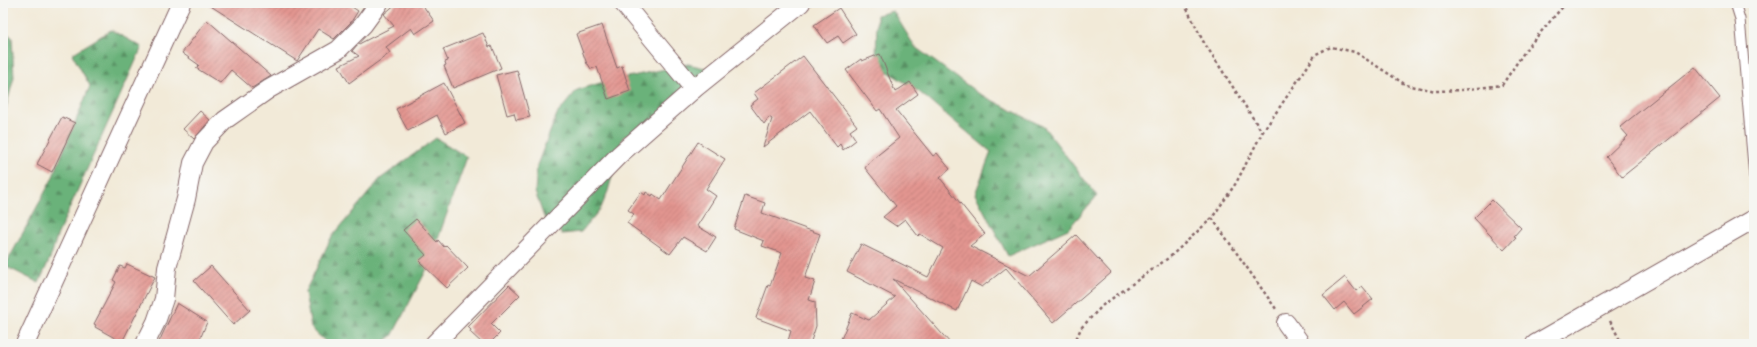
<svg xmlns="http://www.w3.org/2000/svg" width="1757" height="347" font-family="Mynerve,sans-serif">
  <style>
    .forest { fill: url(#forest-firs); stroke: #5a6852 }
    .building { fill: url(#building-hatch) }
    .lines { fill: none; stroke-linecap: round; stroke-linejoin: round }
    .service-casing { stroke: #856668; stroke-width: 11 }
    .minor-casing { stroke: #856668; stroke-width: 20 }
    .path { stroke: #856668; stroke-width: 2.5; stroke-dasharray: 3 3; stroke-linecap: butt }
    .service { stroke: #fff; stroke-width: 9 }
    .minor { stroke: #fff; stroke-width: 18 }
  </style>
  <defs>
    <pattern id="forest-firs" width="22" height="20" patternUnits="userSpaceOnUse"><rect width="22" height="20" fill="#6ab27a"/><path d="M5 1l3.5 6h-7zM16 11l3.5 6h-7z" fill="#599064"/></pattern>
    <pattern id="building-hatch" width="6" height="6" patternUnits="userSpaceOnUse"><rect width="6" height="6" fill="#e39590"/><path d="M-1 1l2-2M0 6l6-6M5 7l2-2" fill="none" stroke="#ba7976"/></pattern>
  </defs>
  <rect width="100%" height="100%" fill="#f6f6f2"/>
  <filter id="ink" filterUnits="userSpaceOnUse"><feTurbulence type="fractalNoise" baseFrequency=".025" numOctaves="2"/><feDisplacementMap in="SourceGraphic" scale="8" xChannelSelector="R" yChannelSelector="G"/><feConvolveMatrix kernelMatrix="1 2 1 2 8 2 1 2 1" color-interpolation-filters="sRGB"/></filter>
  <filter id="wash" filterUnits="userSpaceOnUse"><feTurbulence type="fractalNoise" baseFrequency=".012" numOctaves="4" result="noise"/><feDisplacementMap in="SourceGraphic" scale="16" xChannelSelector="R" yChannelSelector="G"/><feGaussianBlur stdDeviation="0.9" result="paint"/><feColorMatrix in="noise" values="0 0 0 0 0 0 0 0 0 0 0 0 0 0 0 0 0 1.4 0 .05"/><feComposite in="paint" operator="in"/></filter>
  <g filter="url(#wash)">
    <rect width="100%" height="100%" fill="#f2ead8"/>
    <g class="forest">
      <path d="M 893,11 L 915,47 L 978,93 L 1044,127 L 1097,196 L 1068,229 L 1008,256 L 975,194 L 991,152 L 918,91 L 876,64 L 877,15 Z"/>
      <path d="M 111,30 L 142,47 L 57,236 L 51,256 L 39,283 L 5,266 L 52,179 L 90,86 L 72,54 Z"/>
      <path d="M 3,31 L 12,37 L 14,77 L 3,119 Z"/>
      <path d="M 688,64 L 717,71 L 696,100 L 669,116 L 623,137 L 608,191 L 601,208 L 581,232 L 562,234 L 544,217 L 535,192 L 537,165 L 557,114 L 577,90 L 600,83 Z"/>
      <path d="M 436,138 L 467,157 L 428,267 L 392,336 L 381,344 L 328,344 L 311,328 L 305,292 L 331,238 L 380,179 Z"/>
    </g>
    <g id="blocks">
      <g class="building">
        <path d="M 206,3 L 346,3 L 358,11 L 351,22 L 334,39 L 318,29 L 297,61 Z"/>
        <path d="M 397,3 L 421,3 L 434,21 L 415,34 L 411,28 L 386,47 L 390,53 L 349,83 L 339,66 L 359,56 L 352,51 L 357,45 L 394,26 L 384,14 Z"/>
        <path d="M 839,8 L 856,34 L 843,43 L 838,36 L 827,43 L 814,25 Z"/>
        <path d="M 207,20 L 271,76 L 252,88 L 231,70 L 220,83 L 196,68 L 199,65 L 182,53 Z"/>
        <path d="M 602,25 L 617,68 L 622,66 L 630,91 L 608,99 L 597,67 L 591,69 L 588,64 L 587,64 L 576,34 Z"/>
        <path d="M 483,33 L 489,47 L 492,46 L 501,68 L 453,88 L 444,66 L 446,65 L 445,62 L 448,61 L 443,49 Z"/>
        <path d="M 880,54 L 895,92 L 910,82 L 918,94 L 896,110 L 933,156 L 937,153 L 950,169 L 940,178 L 985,234 L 970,246 L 1029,276 L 1076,235 L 1111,273 L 1053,323 L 1006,268 L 982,287 L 971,281 L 957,311 L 893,279 L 951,344 L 839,344 L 852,313 L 869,320 L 895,297 L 847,272 L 861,244 L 928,277 L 943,248 L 920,234 L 918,236 L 905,219 L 896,226 L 883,217 L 896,206 L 865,168 L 869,162 L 899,138 L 880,109 L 877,111 L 846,70 L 861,59 L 862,61 Z"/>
        <path d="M 803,56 L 857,126 L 850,131 L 856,140 L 843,150 L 840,144 L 837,147 L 810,111 L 763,147 L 772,119 L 769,117 L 764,124 L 750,105 L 758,99 L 754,93 Z"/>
        <path d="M 1695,67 L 1720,98 L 1622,177 L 1606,157 L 1628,136 L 1620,127 Z"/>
        <path d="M 517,70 L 530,117 L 516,120 L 514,113 L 507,115 L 496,75 Z"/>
        <path d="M 444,83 L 465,123 L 446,133 L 437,115 L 408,131 L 396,109 Z"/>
        <path d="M 200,111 L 210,120 L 194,139 L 183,129 Z"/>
        <path d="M 62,117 L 75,123 L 52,172 L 37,164 Z"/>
        <path d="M 698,142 L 725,159 L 706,189 L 716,196 L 697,226 L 716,237 L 707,251 L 683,237 L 670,254 L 627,223 L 634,214 L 628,210 L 641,192 L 645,195 L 646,192 L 652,196 L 653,194 L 661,200 Z"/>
        <path d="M 745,196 L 765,203 L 762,213 L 820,234 L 805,278 L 815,281 L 809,300 L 815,302 L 816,326 L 810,344 L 787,344 L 791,331 L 756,318 L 768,285 L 770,286 L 782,253 L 762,246 L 764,241 L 734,229 Z"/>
        <path d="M 1492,200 L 1521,228 L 1514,236 L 1516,237 L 1504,250 L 1474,218 Z"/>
        <path d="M 416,219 L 437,242 L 438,240 L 444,247 L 446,245 L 468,268 L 447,288 L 419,261 L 426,255 L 403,230 Z"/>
        <path d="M 127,264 L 155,277 L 122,342 L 95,327 L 96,325 L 94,324 L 116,282 L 113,280 L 120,266 L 125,268 Z"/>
        <path d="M 211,266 L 250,310 L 233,325 L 194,281 Z"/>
        <path d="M 1345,277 L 1356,291 L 1362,286 L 1373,299 L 1354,314 L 1344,302 L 1335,310 L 1323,295 Z"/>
        <path d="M 509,285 L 520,295 L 491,324 L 500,333 L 489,344 L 483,344 L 470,332 L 471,330 L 468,327 Z"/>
        <path d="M 177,303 L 207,322 L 198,344 L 158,344 Z"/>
      </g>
    </g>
  </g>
  <g filter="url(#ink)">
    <use href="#blocks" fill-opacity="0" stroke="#856668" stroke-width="1"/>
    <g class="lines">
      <defs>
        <path id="service" d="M 1735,3 L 1740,19 L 1754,177"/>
        <g id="minor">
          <path d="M 623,3 L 694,89"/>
          <path d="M 1286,323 L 1301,344"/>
          <path d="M 25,344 L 181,3"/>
          <path d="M 145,344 L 156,322 L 164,299 L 167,268 L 186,199 L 193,163 L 204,142 L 225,120 L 269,89 L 338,50 L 363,25 L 379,3"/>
          <path d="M 434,344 L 619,155 L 694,89 L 801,3"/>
          <path d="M 1535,344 L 1754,219"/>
        </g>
      </defs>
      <use href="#service" class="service-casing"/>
      <use href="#minor" class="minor-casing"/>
      <g class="path">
        <path d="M 1184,3 L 1203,41 L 1262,132"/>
        <path d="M 1212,218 L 1276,309"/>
        <path d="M 1752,240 L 1754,278"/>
        <path d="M 1610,321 L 1622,344"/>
        <path d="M 1074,344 L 1081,328 L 1103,305 L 1171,256 L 1212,218 L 1236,183 L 1262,133 L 1316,54 L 1331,47 L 1355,52 L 1406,85 L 1436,91 L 1462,90 L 1502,85 L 1527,48 L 1566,3"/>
      </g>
      <use href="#service" class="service"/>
      <use href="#minor" class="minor"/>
    </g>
  </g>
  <rect width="1757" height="347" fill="none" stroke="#f6f6f2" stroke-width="16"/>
</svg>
